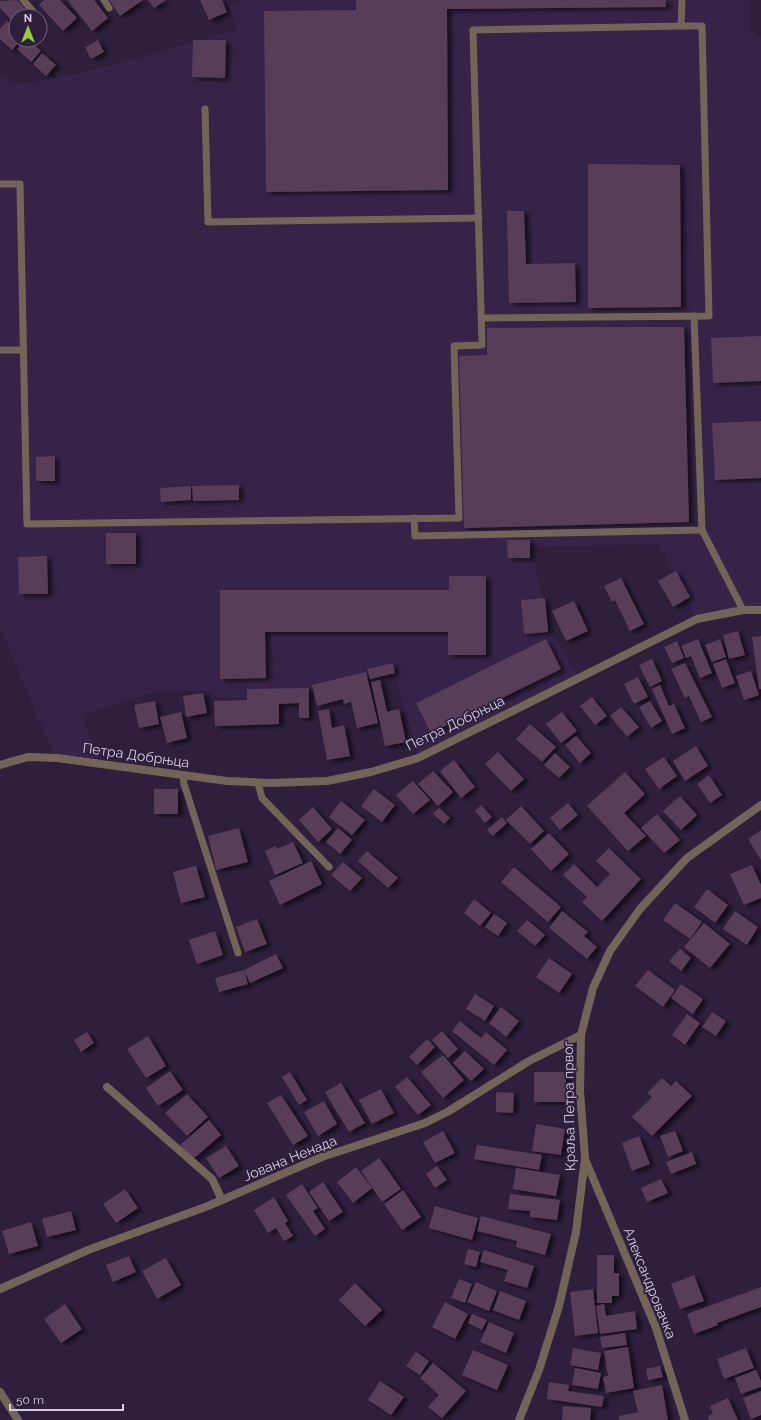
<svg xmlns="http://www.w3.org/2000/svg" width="761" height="1420" font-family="Raleway,sans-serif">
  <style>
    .built { fill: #372348 }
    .building { fill: #593c58; filter: url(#shadow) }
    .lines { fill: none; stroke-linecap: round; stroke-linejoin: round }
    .lane { stroke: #726558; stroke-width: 7 }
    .street { stroke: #726558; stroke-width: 8 }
    .labels { text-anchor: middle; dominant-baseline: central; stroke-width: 3.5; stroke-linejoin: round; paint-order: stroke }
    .street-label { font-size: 14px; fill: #d7cde1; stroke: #2f1f3d }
  </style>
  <defs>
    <filter id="shadow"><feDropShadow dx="4.5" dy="2.5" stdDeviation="2" flood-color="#0009"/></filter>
  </defs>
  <rect width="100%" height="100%" fill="#2f1f3d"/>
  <path class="built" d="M 239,0 L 750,0 L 750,30 L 761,37 L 761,610 L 697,619 L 659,544 L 531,547 L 544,606 L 554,638 L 579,677 L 418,758 L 394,670 L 297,693 L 245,698 L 218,697 L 202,690 L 154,692 L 82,715 L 100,763 L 57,758 L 37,716 L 0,627 L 0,76 L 19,84 L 78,74 L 238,30 L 227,5 Z"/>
  <g class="building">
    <path d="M 17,0 L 29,12 L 25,16 L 16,16 L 16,25 L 0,8 L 0,1 Z"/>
    <path d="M 44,0 L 60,0 L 77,18 L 63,31 L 39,5 Z"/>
    <path d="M 69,0 L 94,0 L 108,18 L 92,31 L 68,1 Z"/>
    <path d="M 109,0 L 143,0 L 120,16 Z"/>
    <path d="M 148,0 L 166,0 L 154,8 Z"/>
    <path d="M 200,0 L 222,0 L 227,12 L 209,20 Z"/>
    <path d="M 356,0 L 666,0 L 666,7 L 447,9 L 448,190 L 266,192 L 264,11 L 356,10 Z"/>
    <path d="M 7,21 L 16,30 L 16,40 L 21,40 L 12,50 L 0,39 L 0,29 Z"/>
    <path d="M 25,40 L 29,40 L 41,51 L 31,62 L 17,49 Z"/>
    <path d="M 98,40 L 104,52 L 91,59 L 85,47 Z"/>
    <path d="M 193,40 L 226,40 L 225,78 L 192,77 Z"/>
    <path d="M 42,53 L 56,65 L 46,76 L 33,64 Z"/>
    <path d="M 588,164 L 680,165 L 681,307 L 588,308 Z"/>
    <path d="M 507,211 L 524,211 L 526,264 L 575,263 L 576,302 L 509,303 Z"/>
    <path d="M 590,327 L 684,327 L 689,522 L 464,528 L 459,356 L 487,355 L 487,328 Z"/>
    <path d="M 761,336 L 761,381 L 713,383 L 711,338 Z"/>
    <path d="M 761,421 L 761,478 L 715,480 L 712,423 Z"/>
    <path d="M 55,456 L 55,481 L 36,481 L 36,457 Z"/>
    <path d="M 239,485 L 239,500 L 193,501 L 192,486 Z"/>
    <path d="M 191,486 L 191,500 L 161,502 L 160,488 Z"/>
    <rect x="106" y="533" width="30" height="31"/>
    <path d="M 507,540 L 530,540 L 530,558 L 508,558 Z"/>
    <path d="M 47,556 L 48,594 L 19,594 L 18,557 Z"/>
    <path d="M 676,571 L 690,597 L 673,607 L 658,581 Z"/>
    <path d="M 449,576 L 486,576 L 486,655 L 448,655 L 448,632 L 265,632 L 266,678 L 220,679 L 220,590 L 449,590 Z"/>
    <path d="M 621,578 L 644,624 L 630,631 L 615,600 L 612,602 L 604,586 Z"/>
    <path d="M 545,598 L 548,632 L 524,634 L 521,600 Z"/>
    <path d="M 574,601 L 588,631 L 566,641 L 552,611 Z"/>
    <path d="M 738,631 L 745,655 L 729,659 L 723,635 Z"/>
    <path d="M 761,636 L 761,689 L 759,689 L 752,637 Z"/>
    <path d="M 546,639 L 561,669 L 431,733 L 416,703 Z"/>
    <path d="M 698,639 L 712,673 L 700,678 L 691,656 L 686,658 L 681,646 Z"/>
    <path d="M 720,639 L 726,657 L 712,662 L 705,645 Z"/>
    <path d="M 677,641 L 684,658 L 672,663 L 664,647 Z"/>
    <path d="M 652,659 L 662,681 L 650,687 L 639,665 Z"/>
    <path d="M 726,659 L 735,683 L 722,688 L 713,664 Z"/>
    <path d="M 393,663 L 395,673 L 370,679 L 367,669 Z"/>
    <path d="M 685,663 L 712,717 L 701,722 L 689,696 L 685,698 L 671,669 Z"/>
    <path d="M 751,671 L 759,695 L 744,700 L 736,676 Z"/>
    <path d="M 366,672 L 378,723 L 357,728 L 351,702 L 344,704 L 343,699 L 317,706 L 312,685 Z"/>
    <path d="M 638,677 L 648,697 L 634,704 L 624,684 Z"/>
    <path d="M 380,680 L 387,712 L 399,709 L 406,742 L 385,746 L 371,682 Z"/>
    <path d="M 660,685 L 669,706 L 674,704 L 685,728 L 672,734 L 652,689 Z"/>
    <path d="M 309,688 L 309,718 L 299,718 L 299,703 L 279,704 L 279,724 L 215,726 L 214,701 L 247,700 L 247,689 Z"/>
    <path d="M 203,693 L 207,713 L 186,717 L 183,696 Z"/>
    <path d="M 592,697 L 607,716 L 595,725 L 580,706 Z"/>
    <path d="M 155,701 L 159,724 L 139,728 L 134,705 Z"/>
    <path d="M 650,701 L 662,721 L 651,728 L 639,707 Z"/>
    <path d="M 621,707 L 639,727 L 627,737 L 610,716 Z"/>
    <path d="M 329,709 L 332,728 L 344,725 L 350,756 L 327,760 L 318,711 Z"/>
    <path d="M 181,712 L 187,738 L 167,743 L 160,717 Z"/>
    <path d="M 562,712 L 577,731 L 561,743 L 546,724 Z"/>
    <path d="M 530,724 L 556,747 L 542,762 L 516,739 Z"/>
    <path d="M 576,736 L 591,753 L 580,763 L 565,745 Z"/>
    <path d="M 696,746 L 708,766 L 685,781 L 673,761 Z"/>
    <path d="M 498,752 L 524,779 L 511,791 L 485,764 Z"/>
    <path d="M 555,753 L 570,767 L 559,778 L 544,765 Z"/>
    <path d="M 664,757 L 677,776 L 659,789 L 645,769 Z"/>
    <path d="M 454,760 L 475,787 L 461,798 L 440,771 Z"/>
    <path d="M 433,771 L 453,792 L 438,806 L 418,784 Z"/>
    <path d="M 625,772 L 645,794 L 624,813 L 646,836 L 628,851 L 587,806 Z"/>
    <path d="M 709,775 L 722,795 L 710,803 L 697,784 Z"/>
    <path d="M 413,781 L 430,800 L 413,814 L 396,795 Z"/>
    <rect x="154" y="789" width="24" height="25"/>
    <path d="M 374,789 L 395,805 L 382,822 L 361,806 Z"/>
    <path d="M 680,796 L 697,815 L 681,830 L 663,811 Z"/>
    <path d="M 341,801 L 365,820 L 352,835 L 329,817 Z"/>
    <path d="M 568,803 L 578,815 L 560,830 L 550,818 Z"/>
    <path d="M 481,805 L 492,817 L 485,823 L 475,811 Z"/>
    <path d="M 521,806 L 544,831 L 530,844 L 506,820 Z"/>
    <path d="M 313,807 L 332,829 L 318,842 L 299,820 Z"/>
    <path d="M 439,808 L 450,818 L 444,824 L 433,814 Z"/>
    <path d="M 657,814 L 680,840 L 664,853 L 641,828 Z"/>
    <path d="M 502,817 L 507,823 L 493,836 L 487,830 Z"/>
    <path d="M 239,828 L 248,862 L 216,870 L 208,836 Z"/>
    <path d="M 338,828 L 352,840 L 340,854 L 326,842 Z"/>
    <path d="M 761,830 L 761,860 L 748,839 Z"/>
    <path d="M 549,833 L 569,854 L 551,871 L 531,849 Z"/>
    <path d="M 293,842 L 303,863 L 275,875 L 265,851 L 276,846 L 277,849 Z"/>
    <path d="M 609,848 L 641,879 L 602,921 L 582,902 L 587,897 L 563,875 L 574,864 L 597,887 L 610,874 L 596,861 Z"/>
    <path d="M 367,851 L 398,878 L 388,888 L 358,861 Z"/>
    <path d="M 311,861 L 322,884 L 280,905 L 269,881 Z"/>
    <path d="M 343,862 L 362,878 L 350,891 L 331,875 Z"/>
    <path d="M 752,865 L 761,885 L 761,898 L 744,905 L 730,874 Z"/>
    <path d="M 196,866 L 205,897 L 181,903 L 173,872 Z"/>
    <path d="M 514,867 L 561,907 L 548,922 L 501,882 Z"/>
    <path d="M 707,889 L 728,905 L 715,923 L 694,907 Z"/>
    <path d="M 474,899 L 491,913 L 480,926 L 464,913 Z"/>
    <path d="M 675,903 L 702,922 L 690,939 L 663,920 Z"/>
    <path d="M 562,911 L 588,932 L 584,936 L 597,947 L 587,959 L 549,928 Z"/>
    <path d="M 735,911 L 758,927 L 747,945 L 723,929 Z"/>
    <path d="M 494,914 L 507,923 L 498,936 L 485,927 Z"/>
    <path d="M 257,919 L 267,944 L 245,952 L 236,927 Z"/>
    <path d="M 527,920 L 545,935 L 535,946 L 517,931 Z"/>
    <path d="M 704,923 L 730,944 L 710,968 L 684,947 Z"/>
    <path d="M 215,931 L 223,955 L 197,964 L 189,940 Z"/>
    <path d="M 680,949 L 691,958 L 681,971 L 669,961 Z"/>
    <path d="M 276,954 L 283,968 L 250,983 L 244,970 Z"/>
    <path d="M 549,958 L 572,974 L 559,993 L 536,977 Z"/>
    <path d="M 244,970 L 248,984 L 219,992 L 215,978 Z"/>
    <path d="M 648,970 L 675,990 L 663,1007 L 635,986 Z"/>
    <path d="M 681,984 L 703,999 L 693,1014 L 671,998 Z"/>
    <path d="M 475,994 L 494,1006 L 485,1021 L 466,1009 Z"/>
    <path d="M 501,1007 L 519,1021 L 506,1037 L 489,1023 Z"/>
    <path d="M 712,1012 L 726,1021 L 716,1036 L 702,1027 Z"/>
    <path d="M 687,1014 L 700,1023 L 685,1045 L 672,1035 Z"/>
    <path d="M 460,1021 L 481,1038 L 486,1032 L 507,1050 L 494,1065 L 452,1031 Z"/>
    <path d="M 442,1031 L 458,1049 L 448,1058 L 432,1040 Z"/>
    <path d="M 87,1032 L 94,1043 L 81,1052 L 74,1040 Z"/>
    <path d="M 148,1036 L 166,1066 L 146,1078 L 127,1049 Z"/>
    <path d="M 427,1039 L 435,1047 L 417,1065 L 409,1057 Z"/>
    <path d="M 465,1051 L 484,1069 L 471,1081 L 453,1063 Z"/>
    <path d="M 443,1055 L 464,1080 L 443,1098 L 421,1072 Z"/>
    <path d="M 170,1071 L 183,1090 L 158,1106 L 146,1088 Z"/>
    <path d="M 290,1072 L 307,1100 L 299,1105 L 282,1077 Z"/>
    <rect x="534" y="1072" width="32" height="30"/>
    <path d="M 407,1077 L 431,1105 L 418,1115 L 395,1087 Z"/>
    <path d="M 662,1078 L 671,1086 L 676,1081 L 692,1096 L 652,1136 L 632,1117 L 652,1097 L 647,1093 Z"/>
    <path d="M 341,1083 L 365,1123 L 349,1132 L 325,1092 Z"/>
    <path d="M 381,1089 L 394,1113 L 372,1124 L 359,1100 Z"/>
    <path d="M 496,1092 L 514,1093 L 513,1113 L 496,1112 Z"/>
    <path d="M 187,1094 L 208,1117 L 187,1136 L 165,1113 Z"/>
    <path d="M 281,1095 L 308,1136 L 293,1145 L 267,1103 Z"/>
    <path d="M 324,1101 L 337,1124 L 318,1136 L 304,1112 Z"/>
    <path d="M 209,1120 L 221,1135 L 192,1160 L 180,1145 Z"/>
    <path d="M 536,1124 L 565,1129 L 561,1155 L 532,1151 Z"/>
    <path d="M 443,1131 L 455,1153 L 435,1163 L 423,1142 Z"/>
    <path d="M 675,1131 L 683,1151 L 668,1157 L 660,1136 Z"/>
    <path d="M 639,1136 L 650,1164 L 632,1171 L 622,1143 Z"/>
    <path d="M 477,1145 L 542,1155 L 539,1170 L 474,1159 Z"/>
    <path d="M 226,1146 L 239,1166 L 219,1178 L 206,1158 Z"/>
    <path d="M 692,1152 L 696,1164 L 671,1174 L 666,1162 Z"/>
    <path d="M 379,1158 L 401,1189 L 382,1202 L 361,1171 Z"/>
    <path d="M 437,1166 L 447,1180 L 435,1188 L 426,1174 Z"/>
    <path d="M 356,1167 L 372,1188 L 353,1203 L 337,1182 Z"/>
    <path d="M 516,1168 L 560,1175 L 556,1196 L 513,1189 Z"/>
    <path d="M 661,1179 L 668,1193 L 647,1202 L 641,1188 Z"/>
    <path d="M 323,1182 L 343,1212 L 329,1221 L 309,1192 Z"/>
    <path d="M 302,1184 L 318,1208 L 313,1211 L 325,1229 L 315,1236 L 286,1195 Z"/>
    <path d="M 125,1189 L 138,1208 L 116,1223 L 103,1204 Z"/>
    <path d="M 403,1190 L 421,1217 L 402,1230 L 384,1204 Z"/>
    <path d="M 510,1194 L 560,1200 L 557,1220 L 530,1217 L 530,1211 L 508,1209 Z"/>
    <path d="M 274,1197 L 288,1221 L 285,1223 L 293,1236 L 284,1241 L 276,1228 L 268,1233 L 254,1210 Z"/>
    <path d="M 435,1206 L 478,1218 L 472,1240 L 429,1228 Z"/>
    <path d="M 71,1211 L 76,1230 L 47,1237 L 42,1219 Z"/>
    <path d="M 481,1216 L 551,1234 L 545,1255 L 516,1247 L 517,1241 L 477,1231 Z"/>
    <path d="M 31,1222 L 38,1246 L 9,1254 L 2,1231 Z"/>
    <path d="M 468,1249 L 480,1252 L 476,1267 L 464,1264 Z"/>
    <path d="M 484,1250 L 534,1266 L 527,1288 L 504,1281 L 508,1270 L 480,1262 Z"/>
    <path d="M 597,1255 L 614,1255 L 614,1273 L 619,1273 L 619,1296 L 612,1296 L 612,1303 L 597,1303 Z"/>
    <path d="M 129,1256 L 136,1272 L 113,1282 L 106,1265 Z"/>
    <path d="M 166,1258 L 181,1285 L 157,1299 L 142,1271 Z"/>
    <path d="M 694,1275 L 704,1301 L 680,1309 L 671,1284 Z"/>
    <path d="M 459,1279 L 472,1284 L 465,1303 L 451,1298 Z"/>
    <path d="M 476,1282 L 497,1291 L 489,1311 L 467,1302 Z"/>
    <path d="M 355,1283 L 382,1310 L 365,1326 L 339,1300 Z"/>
    <path d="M 761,1287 L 761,1307 L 717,1323 L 718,1325 L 694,1334 L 687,1314 Z"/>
    <path d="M 593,1289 L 598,1333 L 575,1336 L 570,1292 Z"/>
    <path d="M 500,1291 L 526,1301 L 519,1320 L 493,1310 Z"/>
    <path d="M 445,1302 L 468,1314 L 455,1339 L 432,1327 Z"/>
    <path d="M 65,1304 L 82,1329 L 61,1343 L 44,1319 Z"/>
    <path d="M 604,1304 L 606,1316 L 635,1311 L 637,1329 L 600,1334 L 596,1306 Z"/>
    <path d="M 472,1314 L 487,1320 L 482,1330 L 468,1323 Z"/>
    <path d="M 489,1322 L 514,1333 L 506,1353 L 480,1342 Z"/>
    <path d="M 625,1333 L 627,1345 L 602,1348 L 600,1337 Z"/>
    <path d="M 628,1347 L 634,1388 L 606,1393 L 603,1377 L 608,1376 L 604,1351 Z"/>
    <path d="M 573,1348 L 601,1353 L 598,1370 L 570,1365 Z"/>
    <path d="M 746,1348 L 754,1368 L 724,1379 L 717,1359 Z"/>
    <path d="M 473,1350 L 508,1365 L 497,1390 L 462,1375 Z"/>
    <path d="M 416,1352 L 429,1361 L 420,1375 L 406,1366 Z"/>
    <path d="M 433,1363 L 466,1391 L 442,1418 L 428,1407 L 439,1395 L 420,1378 Z"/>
    <path d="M 660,1366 L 663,1377 L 648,1380 L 646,1369 Z"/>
    <path d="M 575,1368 L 601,1373 L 598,1389 L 572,1385 Z"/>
    <path d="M 756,1370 L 761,1381 L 761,1387 L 741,1394 L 735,1378 Z"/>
    <path d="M 380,1381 L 404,1397 L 391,1415 L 368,1400 Z"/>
    <path d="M 549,1382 L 569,1385 L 568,1391 L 604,1396 L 602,1407 L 547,1399 Z"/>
    <path d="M 662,1385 L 668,1420 L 619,1420 L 619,1416 L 638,1412 L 633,1391 Z"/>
    <path d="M 761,1391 L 761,1415 L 751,1419 L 743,1398 Z"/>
    <path d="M 728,1398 L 738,1420 L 709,1420 L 708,1416 L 713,1414 L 710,1406 Z"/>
    <path d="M 563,1406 L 591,1408 L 590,1420 L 562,1420 Z"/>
  </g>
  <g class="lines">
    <g class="lane">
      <path d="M 23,0 L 32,10"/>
      <path d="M 104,0 L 109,8"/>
      <path d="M 205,109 L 208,222 L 479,218"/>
      <path d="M 0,184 L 20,184 L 27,524 L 459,518 L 454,346 L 482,345 L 473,30 L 681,26 L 682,0"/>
      <path d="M 482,318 L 709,316 L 702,26 L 681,26"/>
      <path d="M 0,350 L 23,350"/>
      <path d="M 414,518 L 415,536 L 702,530 L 694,316"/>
      <path d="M 702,530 L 743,610"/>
      <path d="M 183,775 L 184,784 L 238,953"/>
      <path d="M 258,783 L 262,798 L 329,867"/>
    </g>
    <g class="street">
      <path d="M 0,765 L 28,757 L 57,758 L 227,781 L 271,783 L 327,781 L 371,772 L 418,758 L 697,619 L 743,610 L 761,610"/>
      <path d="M 107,1087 L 212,1179 L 222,1200"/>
      <path d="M 585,1159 L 656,1328 L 685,1420"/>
      <path d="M 0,1289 L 88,1250 L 208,1206 L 322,1157 L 425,1123 L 449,1111 L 529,1061 L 581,1035"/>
      <path d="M 0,1392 L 18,1420"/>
      <path d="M 519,1420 L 539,1370 L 559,1306 L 576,1232 L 585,1158 L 580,1091 L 581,1035 L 593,988 L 610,951 L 640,909 L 687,858 L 761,805"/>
    </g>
  </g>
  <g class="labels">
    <g class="street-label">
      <text transform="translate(455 723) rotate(-26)">Петра Добрњца</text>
      <text transform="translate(136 755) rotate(8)">Петра Добрњца</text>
      <text transform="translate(569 1106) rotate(-91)">Краља Петра првог</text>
      <text transform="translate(290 1158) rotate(-22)">Јована Ненада</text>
      <text transform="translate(650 1283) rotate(68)">Александровачка</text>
    </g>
  </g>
  <g transform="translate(28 28)"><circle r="19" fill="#2f1f3d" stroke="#72657f"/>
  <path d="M0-3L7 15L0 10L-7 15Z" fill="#96cc3a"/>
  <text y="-6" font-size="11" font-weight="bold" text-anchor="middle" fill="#d7cde1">N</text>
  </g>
  <path d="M10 1404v6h113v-6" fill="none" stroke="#d7cde1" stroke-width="2"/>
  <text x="16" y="1404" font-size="12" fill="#d7cde1" stroke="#2f1f3d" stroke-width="3" paint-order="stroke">50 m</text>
</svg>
